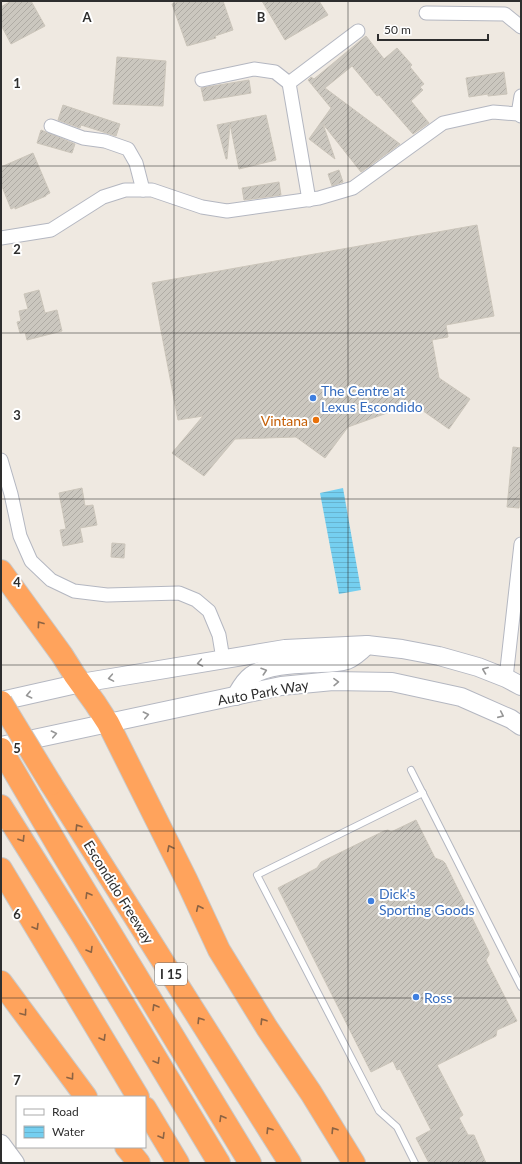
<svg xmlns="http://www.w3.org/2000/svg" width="522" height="1164" font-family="Lato,sans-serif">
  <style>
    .water { fill: url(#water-rules) }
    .building { fill: url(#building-hatch); stroke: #cbc5ba }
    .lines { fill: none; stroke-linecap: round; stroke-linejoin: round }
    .lane-casing { stroke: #b4b7c1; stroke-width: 8 }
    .street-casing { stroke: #b4b7c1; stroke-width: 15 }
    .secondary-casing { stroke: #b4b7c1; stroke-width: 20 }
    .highway-casing { stroke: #c9c9c9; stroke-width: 24 }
    .lane { stroke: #fff; stroke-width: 6 }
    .street { stroke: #fff; stroke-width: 13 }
    .secondary { stroke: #fff; stroke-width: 18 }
    .highway { stroke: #ffa35c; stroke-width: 22 }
    .highway-bridge-casing { stroke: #c9c9c9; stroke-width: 24; stroke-linecap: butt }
    .highway-bridge { stroke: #ffa35c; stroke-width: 22 }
    .oneway { stroke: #8c6343 }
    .oneway2 { stroke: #969696 }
    .grid { fill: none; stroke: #2e2e2e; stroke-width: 1; stroke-opacity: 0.55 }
    .shop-dot { fill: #3f7fe0; stroke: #fff; stroke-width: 1.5 }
    .food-dot { fill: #e8710a; stroke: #fff; stroke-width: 1.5 }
    .labels { text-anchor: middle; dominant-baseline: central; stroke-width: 4; stroke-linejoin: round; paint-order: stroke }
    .shield { fill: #fff; stroke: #6d6d6d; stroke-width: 1 }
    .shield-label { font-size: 13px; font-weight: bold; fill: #2e2e2e }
    .shop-label { font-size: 14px; fill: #366cbe; stroke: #fff; text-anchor: start }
    .food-label { font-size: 14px; fill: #c56008; stroke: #fff; text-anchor: end }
    .street-label { font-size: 14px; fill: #2e2e2e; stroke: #fff }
    .grid-label { font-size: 13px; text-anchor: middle; font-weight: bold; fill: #2e2e2e; stroke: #fff; stroke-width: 4; stroke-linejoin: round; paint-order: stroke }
  </style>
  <defs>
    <pattern id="water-rules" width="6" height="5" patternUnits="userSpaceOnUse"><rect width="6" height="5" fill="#75cff0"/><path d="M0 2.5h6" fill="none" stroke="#66b2ce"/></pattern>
    <pattern id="building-hatch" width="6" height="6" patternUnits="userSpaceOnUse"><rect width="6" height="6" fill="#cbc7bf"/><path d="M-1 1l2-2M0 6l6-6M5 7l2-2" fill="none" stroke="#afaba4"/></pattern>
  </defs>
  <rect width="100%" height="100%" fill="#efe9e1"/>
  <path class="water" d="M 343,488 L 361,590 L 339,594 L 320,493 Z"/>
  <g class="building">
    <path d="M 11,1 L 31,1 L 45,26 L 11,44 L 1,25 L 1,7 Z"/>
    <path d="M 181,1 L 223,1 L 233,30 L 215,36 L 216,38 L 187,46 L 172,4 Z"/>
    <path d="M 262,1 L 319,1 L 328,15 L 285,40 Z"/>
    <path d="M 366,36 L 384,59 L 397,48 L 412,65 L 410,67 L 424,84 L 420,87 L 423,90 L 411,101 L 429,123 L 413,134 L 379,95 L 377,96 L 352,66 L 325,88 L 400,144 L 361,172 L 323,124 L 335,159 L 309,139 L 331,108 L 308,80 L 311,77 L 314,79 Z"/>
    <path d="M 117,57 L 166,61 L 163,106 L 113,104 Z"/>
    <path d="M 504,72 L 507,94 L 488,96 L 488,94 L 469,97 L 466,78 Z"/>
    <path d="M 249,80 L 251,93 L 204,101 L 201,88 Z"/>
    <path d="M 63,105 L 120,124 L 116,136 L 81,125 L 80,128 L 58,120 Z"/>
    <path d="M 266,115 L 276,160 L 239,169 L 230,124 L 227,159 L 226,159 L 217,125 Z"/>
    <path d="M 41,130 L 75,144 L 72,153 L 37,143 Z"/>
    <path d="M 33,153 L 50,193 L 46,195 L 46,196 L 15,209 L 15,207 L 11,209 L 1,184 L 1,167 Z"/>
    <path d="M 339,170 L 343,182 L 332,186 L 328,174 Z"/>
    <path d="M 279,182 L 281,195 L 244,200 L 242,188 Z"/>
    <path d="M 477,225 L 494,316 L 446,325 L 448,337 L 432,340 L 439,378 L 470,399 L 449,429 L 419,408 L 387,413 L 348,427 L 325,458 L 296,437 L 235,439 L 204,476 L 172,453 L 203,416 L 178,420 L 152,283 Z"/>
    <path d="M 39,290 L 45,313 L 57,310 L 62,331 L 27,340 L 25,332 L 20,333 L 17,322 L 21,321 L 19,311 L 28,309 L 24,294 Z"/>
    <path d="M 513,447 L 521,448 L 521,482 L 519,508 L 507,507 Z"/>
    <path d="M 82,488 L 85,506 L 93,505 L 97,525 L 80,528 L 83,542 L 63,546 L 60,530 L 66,529 L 59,493 Z"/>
    <path d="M 112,543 L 125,544 L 124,558 L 111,557 Z"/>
    <path d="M 416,820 L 435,858 L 443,861 L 445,863 L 489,952 L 489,955 L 486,960 L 517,1021 L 497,1030 L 496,1036 L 437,1065 L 463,1115 L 459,1118 L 468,1135 L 474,1135 L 486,1163 L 429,1163 L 416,1138 L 431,1130 L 400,1069 L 397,1070 L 393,1061 L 371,1072 L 278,888 L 317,868 L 321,862 L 384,831 L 388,830 L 391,832 Z"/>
  </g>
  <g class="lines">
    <defs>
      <g id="lane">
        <path d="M 411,770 L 521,987"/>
        <path d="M 415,1163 L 397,1127 L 379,1111 L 257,875 L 423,793"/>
      </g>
      <g id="street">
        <path d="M 426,13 L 505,14 L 521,27"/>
        <path d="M 202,80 L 254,69 L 275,72 L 289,83"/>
        <path d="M 518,114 L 521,96"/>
        <path d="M 51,126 L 83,138 L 105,141 L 128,149 L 136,163 L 143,190"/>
        <path d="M 309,200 L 289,83 L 358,31"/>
        <path d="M 1,238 L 51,230 L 103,197 L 125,190 L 152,190 L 202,207 L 227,211 L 319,198 L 353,188 L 443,123 L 493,112 L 518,114 L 521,116"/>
        <path d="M 1,460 L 11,494 L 20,536 L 31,561 L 51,580 L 74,591 L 107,595 L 179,593 L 196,600 L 209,611 L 219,635 L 223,659"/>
        <path d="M 506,678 L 521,544"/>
      </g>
      <g id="secondary">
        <path d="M 236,696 C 240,689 244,681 251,676 C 267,664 300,664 320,663 C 329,663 338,663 347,660 C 355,657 361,651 367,645"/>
        <path d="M 1,701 L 81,683 L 285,649 L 367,645 L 402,649 L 439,656 L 478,667 L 506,678 L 521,686"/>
        <path d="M 1,746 L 281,686 L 333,681 L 392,682 L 461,697 L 511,719 L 521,726"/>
        <path d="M 1,1144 L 15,1163"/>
      </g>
      <g id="highway">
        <path d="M 1,571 L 62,655 L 74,674 L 95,703 L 108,723 L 186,879 L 219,950 L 267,1028 L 311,1093 L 354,1163"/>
        <path d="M 1,749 L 62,853 L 250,1163"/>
        <path d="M 51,784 L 290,1163"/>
        <path d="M 1,806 L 82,935 L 219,1163"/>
        <path d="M 1,869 L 138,1097"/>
        <path d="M 1,982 L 86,1097"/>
        <path d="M 145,1108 L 178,1163"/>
        <path d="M 126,1147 L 139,1163"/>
      </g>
    </defs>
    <use href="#lane" class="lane-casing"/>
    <use href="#street" class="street-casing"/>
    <use href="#secondary" class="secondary-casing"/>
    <use href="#highway" class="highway-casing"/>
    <use href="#lane" class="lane"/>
    <use href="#street" class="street"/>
    <use href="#secondary" class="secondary"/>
    <use href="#highway" class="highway"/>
    <defs>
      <path id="highway-bridge" d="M 1,702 L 51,784"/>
    </defs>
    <use href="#highway-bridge" class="highway-bridge-casing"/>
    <use href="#highway-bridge" class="highway-bridge"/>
  </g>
  <defs><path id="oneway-chevron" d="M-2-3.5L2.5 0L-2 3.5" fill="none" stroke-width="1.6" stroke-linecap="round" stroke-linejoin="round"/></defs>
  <g class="oneway">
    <use href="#oneway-chevron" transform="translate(40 624) rotate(-126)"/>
    <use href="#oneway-chevron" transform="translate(78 827) rotate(-122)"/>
    <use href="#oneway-chevron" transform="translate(22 839) rotate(58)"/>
    <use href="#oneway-chevron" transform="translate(170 848) rotate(-117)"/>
    <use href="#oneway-chevron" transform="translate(88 895) rotate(-121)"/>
    <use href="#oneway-chevron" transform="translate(199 908) rotate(-115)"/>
    <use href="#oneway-chevron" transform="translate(36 927) rotate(59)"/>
    <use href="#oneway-chevron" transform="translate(90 950) rotate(59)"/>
    <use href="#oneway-chevron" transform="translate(155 1007) rotate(-121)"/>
    <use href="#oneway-chevron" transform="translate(24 1013) rotate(54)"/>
    <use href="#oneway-chevron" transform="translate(200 1020) rotate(-122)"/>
    <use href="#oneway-chevron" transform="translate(263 1021) rotate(-122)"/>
    <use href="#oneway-chevron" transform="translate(103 1038) rotate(59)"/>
    <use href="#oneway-chevron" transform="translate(157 1061) rotate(59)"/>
    <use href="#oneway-chevron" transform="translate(71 1077) rotate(54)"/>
    <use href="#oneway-chevron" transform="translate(222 1118) rotate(-121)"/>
    <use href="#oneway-chevron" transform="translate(269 1130) rotate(-122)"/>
    <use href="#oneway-chevron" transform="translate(334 1130) rotate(-122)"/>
    <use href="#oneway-chevron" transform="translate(162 1136) rotate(59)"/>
  </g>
  <g class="oneway2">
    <use href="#oneway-chevron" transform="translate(200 663) rotate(170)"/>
    <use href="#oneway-chevron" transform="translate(485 670) rotate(-159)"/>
    <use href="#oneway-chevron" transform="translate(264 671) rotate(-18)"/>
    <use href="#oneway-chevron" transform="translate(111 678) rotate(170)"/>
    <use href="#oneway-chevron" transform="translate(336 682) rotate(-1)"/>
    <use href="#oneway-chevron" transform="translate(29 695) rotate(167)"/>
    <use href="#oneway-chevron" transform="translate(146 715) rotate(-12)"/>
    <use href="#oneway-chevron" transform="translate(501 715) rotate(24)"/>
    <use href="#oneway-chevron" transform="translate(54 734) rotate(-12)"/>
  </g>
  <path class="grid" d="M 174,1 L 174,1163M 348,1 L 348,1163M 1,166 L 521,166M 1,333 L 521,333M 1,499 L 521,499M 1,665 L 521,665M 1,831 L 521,831M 1,998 L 521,998"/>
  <g class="shop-dot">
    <circle cx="313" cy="398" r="4"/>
    <circle cx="371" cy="901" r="4"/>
    <circle cx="416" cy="997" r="4"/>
  </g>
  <circle class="food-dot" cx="316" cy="420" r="4"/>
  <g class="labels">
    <rect class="shield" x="155" y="963" width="32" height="22" rx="3"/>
    <g class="shield-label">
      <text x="171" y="974">I 15</text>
    </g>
    <g class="shop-label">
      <text x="321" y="390">The Centre at<tspan x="321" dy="16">Lexus Escondido</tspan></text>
      <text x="379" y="893">Dick's<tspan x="379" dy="16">Sporting Goods</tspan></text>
      <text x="424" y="997">Ross</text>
    </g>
    <g class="food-label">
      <text x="308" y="420">Vintana</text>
    </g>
    <g class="street-label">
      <text transform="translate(263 692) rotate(-10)">Auto Park Way</text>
      <text transform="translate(119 892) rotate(58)">Escondido Freeway</text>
    </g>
  </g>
  <g class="grid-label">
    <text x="87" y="22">A</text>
    <text x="261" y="22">B</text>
    <text x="17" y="88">1</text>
    <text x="17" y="254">2</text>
    <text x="17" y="420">3</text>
    <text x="17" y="587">4</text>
    <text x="17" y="753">5</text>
    <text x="17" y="919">6</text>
    <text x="17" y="1085">7</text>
  </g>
  <rect width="522" height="1164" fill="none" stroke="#2e2e2e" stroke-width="4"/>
  <rect x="16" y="1096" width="130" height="52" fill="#ffffff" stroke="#ababab"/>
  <rect x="24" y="1109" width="20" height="6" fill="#ffffff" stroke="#ababab"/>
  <text x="52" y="1116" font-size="12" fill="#2e2e2e">Road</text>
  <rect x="24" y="1126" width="20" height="12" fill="url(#water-rules)" stroke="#ababab"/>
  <text x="52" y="1136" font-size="12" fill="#2e2e2e">Water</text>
  <path d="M378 34v6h110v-6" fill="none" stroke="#2e2e2e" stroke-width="2"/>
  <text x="384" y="34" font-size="12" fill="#2e2e2e" stroke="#ffffff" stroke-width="3" paint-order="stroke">50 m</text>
</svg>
